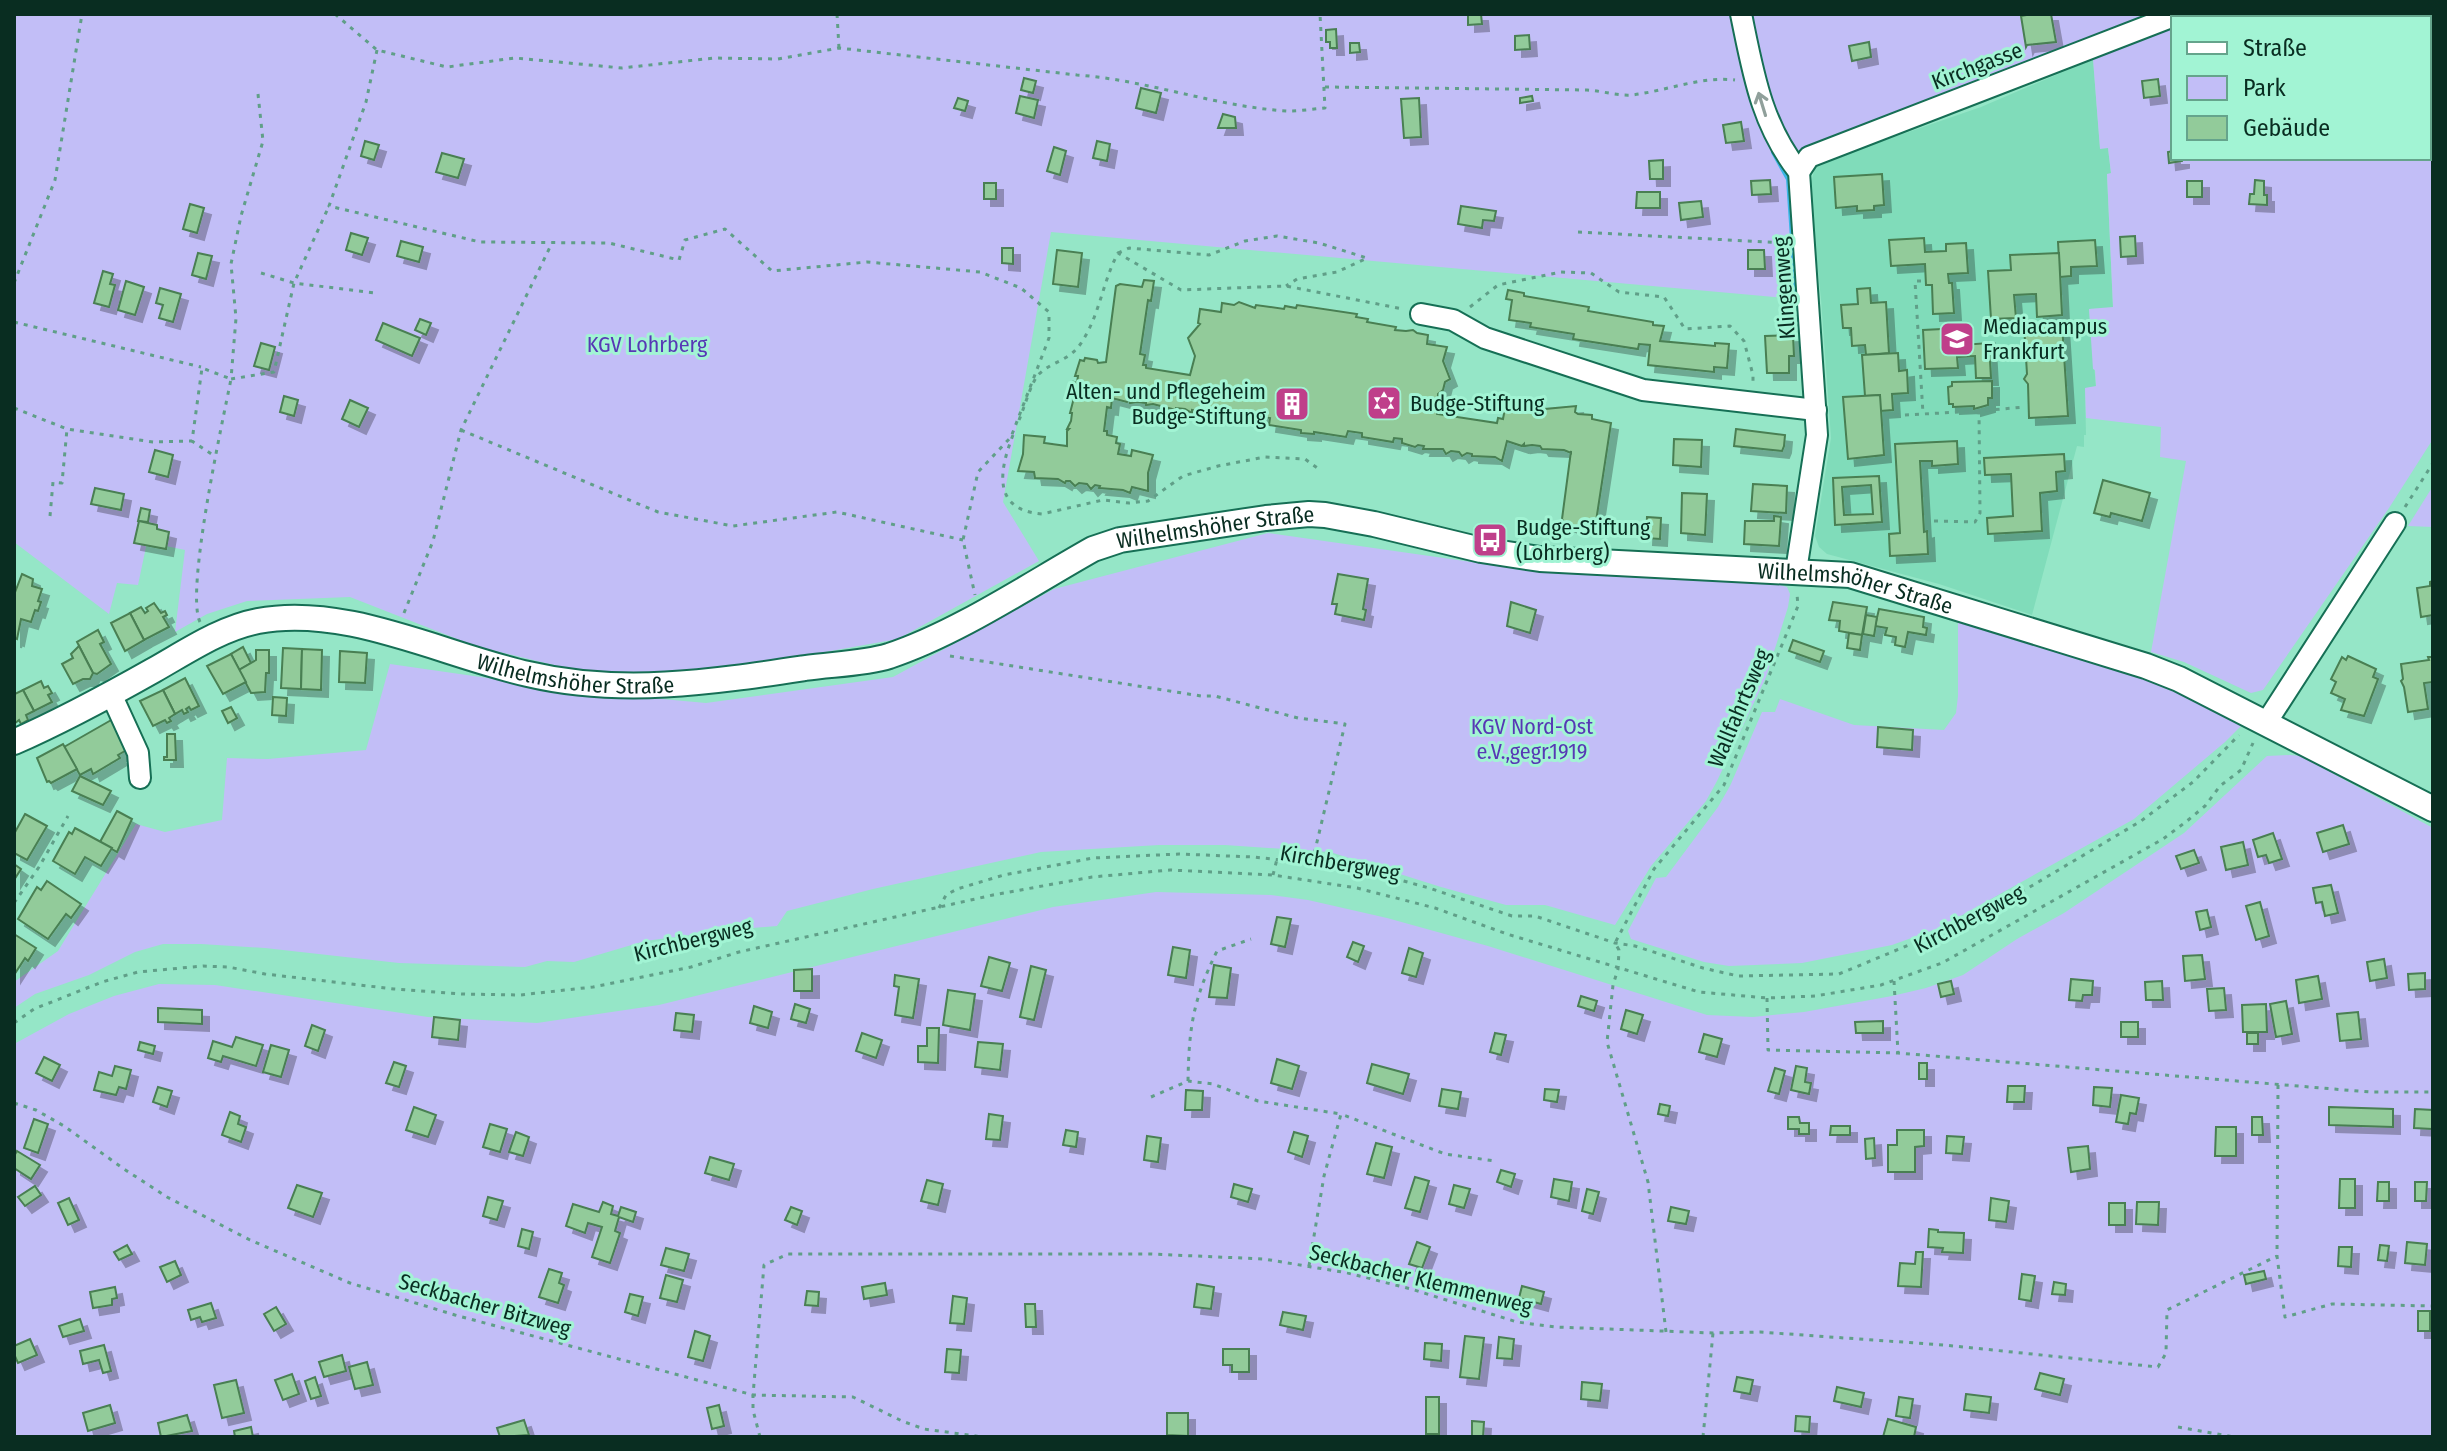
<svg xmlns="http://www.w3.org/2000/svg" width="2447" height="1451" font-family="'Fira Sans Condensed',sans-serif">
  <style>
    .built { fill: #80dcba }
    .green { fill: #c2bef7; fill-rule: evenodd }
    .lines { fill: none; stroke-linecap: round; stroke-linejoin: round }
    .stream { stroke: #3bb7e6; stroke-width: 6 }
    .building { fill: #92cb9a; stroke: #497f52; stroke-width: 2; fill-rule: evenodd; filter: url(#shadow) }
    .minor-casing { stroke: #166f55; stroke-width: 24 }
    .major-casing { stroke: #166f55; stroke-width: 28 }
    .path { stroke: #609f88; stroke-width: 3; stroke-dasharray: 4 6; stroke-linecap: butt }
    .minor { stroke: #fff; stroke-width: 20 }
    .major { stroke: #fff; stroke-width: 24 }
    .oneway { stroke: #90a09b }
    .labels { text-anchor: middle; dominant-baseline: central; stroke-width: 6; stroke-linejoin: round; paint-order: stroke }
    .street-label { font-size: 22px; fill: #092d21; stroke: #a2f4d4 }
    .poi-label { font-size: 22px; fill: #092d21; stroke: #a2f4d4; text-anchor: start }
    .park-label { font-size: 22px; fill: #5738b5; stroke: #a2f4d4 }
  </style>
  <defs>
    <filter id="shadow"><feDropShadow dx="7" dy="7" stdDeviation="0" flood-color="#0004"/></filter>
  </defs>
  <rect width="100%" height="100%" fill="#95e6c7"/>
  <path class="built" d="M 2093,59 L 2100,148 L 2108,148 L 2111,174 L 2107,175 L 2113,308 L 2089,309 L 2096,387 L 2085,388 L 2086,435 L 2084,435 L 2084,447 L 2077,446 L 2032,615 L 1939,584 L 1827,554 L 1819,547 L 1815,536 L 1831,438 L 1821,299 L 1809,189 L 1815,168 L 1868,146 L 1981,107 Z"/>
  <g class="green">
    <path d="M 14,14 L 2433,14 L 2433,439 L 2389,508 L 2263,690 L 2251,693 L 2184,662 L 2151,652 L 2186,461 L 2160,457 L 2161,427 L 2086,418 L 2085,388 L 2096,386 L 2095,370 L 2093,369 L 2089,309 L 2113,307 L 2107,174 L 2111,173 L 2108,148 L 2100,149 L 2093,59 L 2078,45 L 1792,153 L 1796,299 L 1051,232 L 1003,502 L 1039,561 L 898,639 L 697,675 L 583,672 L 475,646 L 350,597 L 247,601 L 207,614 L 175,632 L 185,550 L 147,542 L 138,585 L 117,583 L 109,614 L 14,542 ZM 2173,18 L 2429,18 L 2429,158 L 2173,158 Z"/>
    <path d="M 2433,486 L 2433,527 L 2408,526 Z"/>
    <path d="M 1268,533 L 1549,573 L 1777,584 L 1787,587 L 1790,594 L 1788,607 L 1766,677 L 1717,781 L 1706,801 L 1651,866 L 1615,925 L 1545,905 L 1506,905 L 1441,887 L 1330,852 L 1225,845 L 1159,845 L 1041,852 L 873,889 L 787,911 L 777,926 L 729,930 L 645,941 L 574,962 L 547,961 L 525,967 L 399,963 L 265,948 L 201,944 L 163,944 L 135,952 L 89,975 L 35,994 L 14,1008 L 14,982 L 58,951 L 136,824 L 165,832 L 222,820 L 227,758 L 268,759 L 366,750 L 390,664 L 585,692 L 706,703 L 893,677 L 1054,589 Z"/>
    <path d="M 1958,620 L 2108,665 L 2174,688 L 2242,725 L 2225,742 L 2134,819 L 1939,928 L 1892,945 L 1802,963 L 1729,966 L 1704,962 L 1631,939 L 1628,931 L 1656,878 L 1666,877 L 1718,807 L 1730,786 L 1762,712 L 1775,712 L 1780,699 L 1854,725 L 1944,730 L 1956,713 L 1958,696 Z"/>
    <path d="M 2290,755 L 2301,756 L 2433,828 L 2433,1437 L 14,1437 L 14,1044 L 69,1014 L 114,996 L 159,984 L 215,985 L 428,1017 L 537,1023 L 659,1005 L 1053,907 L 1156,892 L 1271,895 L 1308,900 L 1387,918 L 1488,946 L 1707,1015 L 1753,1017 L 1804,1012 L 1892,996 L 1926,988 L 1963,975 L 2017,939 L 2064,913 L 2184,833 L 2267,756 Z"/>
  </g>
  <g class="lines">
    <path class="stream" d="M 1774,152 L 1789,179 L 1797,298"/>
  </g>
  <g class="building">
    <path d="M 1468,14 L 1481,14 L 1482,24 L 1468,25 Z"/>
    <path d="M 2032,14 L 2051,14 L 2056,42 L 2027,45 L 2026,47 L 2021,16 Z"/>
    <path d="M 1336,29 L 1337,48 L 1330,48 L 1330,42 L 1326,42 L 1326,30 Z"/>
    <path d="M 1529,35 L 1530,49 L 1515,50 L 1515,36 Z"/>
    <path d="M 1869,42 L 1871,57 L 1852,61 L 1849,46 Z"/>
    <path d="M 1350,43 L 1359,43 L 1360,52 L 1350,53 Z"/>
    <path d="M 1024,78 L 1036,81 L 1033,93 L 1021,90 Z"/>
    <path d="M 2158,79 L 2160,96 L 2144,98 L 2142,81 Z"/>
    <path d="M 1141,88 L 1161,93 L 1156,113 L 1136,108 Z"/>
    <path d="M 1020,96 L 1038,100 L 1034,118 L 1016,113 Z"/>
    <path d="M 1532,96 L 1533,101 L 1520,103 L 1520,98 Z"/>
    <path d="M 958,98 L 968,101 L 965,111 L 954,108 Z"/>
    <path d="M 1419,98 L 1421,137 L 1404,138 L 1401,99 Z"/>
    <path d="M 1223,114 L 1235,117 L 1236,128 L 1218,128 Z"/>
    <path d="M 1741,122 L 1744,141 L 1726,143 L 1723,125 Z"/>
    <path d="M 365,141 L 379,145 L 374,160 L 361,156 Z"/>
    <path d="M 1097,141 L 1110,144 L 1107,161 L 1093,158 Z"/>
    <path d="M 1054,147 L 1066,151 L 1060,175 L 1047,171 Z"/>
    <path d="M 2173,151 L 2173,158 L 2182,158 L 2182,161 L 2169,163 L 2168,152 Z"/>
    <path d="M 442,153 L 464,159 L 458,178 L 436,172 Z"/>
    <path d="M 1663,160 L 1663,179 L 1650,179 L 1649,161 Z"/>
    <path d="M 1882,174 L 1884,205 L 1874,206 L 1874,210 L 1857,211 L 1857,206 L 1836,208 L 1834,177 Z"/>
    <path d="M 1770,180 L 1771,194 L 1752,195 L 1751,181 Z"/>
    <path d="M 2255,180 L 2264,181 L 2264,195 L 2267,195 L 2267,205 L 2249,204 L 2250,194 L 2254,194 Z"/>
    <rect x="2187" y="181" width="15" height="16"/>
    <rect x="984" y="183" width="12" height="16"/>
    <path d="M 1637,192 L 1660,192 L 1660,208 L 1636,208 Z"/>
    <path d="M 1701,201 L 1703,217 L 1681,220 L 1679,203 Z"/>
    <path d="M 190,204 L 204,208 L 197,233 L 183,229 Z"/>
    <path d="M 1461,206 L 1496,211 L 1494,221 L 1483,220 L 1482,228 L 1458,224 Z"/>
    <path d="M 351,233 L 368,238 L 362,255 L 346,250 Z"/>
    <path d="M 2135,236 L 2136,256 L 2121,257 L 2120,237 Z"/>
    <path d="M 1924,238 L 1925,252 L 1946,251 L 1946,244 L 1966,243 L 1968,273 L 1948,274 L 1949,283 L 1952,283 L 1954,313 L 1933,314 L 1932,285 L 1926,285 L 1925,264 L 1891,266 L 1889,240 Z"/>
    <path d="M 2095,240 L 2097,266 L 2071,267 L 2071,276 L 2060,277 L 2058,242 Z"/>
    <path d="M 401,241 L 423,247 L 419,262 L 397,256 Z"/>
    <path d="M 1002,248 L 1013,248 L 1013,264 L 1002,263 Z"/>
    <path d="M 1057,250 L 1082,253 L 1078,287 L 1053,284 Z"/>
    <path d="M 1748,250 L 1764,250 L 1765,269 L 1748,269 Z"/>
    <path d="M 198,253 L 212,256 L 206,279 L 192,275 Z"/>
    <path d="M 2059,253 L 2062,315 L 2037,317 L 2036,294 L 2014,295 L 2016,318 L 1991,319 L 1988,271 L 2011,270 L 2010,255 Z"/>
    <path d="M 103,271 L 113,274 L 110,284 L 115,285 L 109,307 L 94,303 Z"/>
    <path d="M 1144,280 L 1154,281 L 1151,301 L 1148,300 L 1140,354 L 1145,355 L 1143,365 L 1146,365 L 1146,368 L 1190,375 L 1195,356 L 1188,338 L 1200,324 L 1198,323 L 1200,309 L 1221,312 L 1222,303 L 1234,305 L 1239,302 L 1255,308 L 1256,305 L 1284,309 L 1285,306 L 1296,308 L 1297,305 L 1357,314 L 1356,317 L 1368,319 L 1367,322 L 1396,327 L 1395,330 L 1406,331 L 1413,330 L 1417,333 L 1428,335 L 1427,344 L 1447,347 L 1443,361 L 1450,379 L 1445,382 L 1443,390 L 1438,394 L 1437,414 L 1497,423 L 1498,418 L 1503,419 L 1506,403 L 1514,404 L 1513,407 L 1545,412 L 1545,409 L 1576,406 L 1575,412 L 1578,414 L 1592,415 L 1592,419 L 1611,423 L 1595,528 L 1571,526 L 1564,523 L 1562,519 L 1571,451 L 1571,453 L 1564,450 L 1542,449 L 1540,446 L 1532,445 L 1524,446 L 1524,444 L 1522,446 L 1507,441 L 1502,461 L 1495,457 L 1472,456 L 1472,454 L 1467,453 L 1462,456 L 1459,452 L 1451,451 L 1446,454 L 1443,449 L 1423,449 L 1424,446 L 1418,445 L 1415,447 L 1402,443 L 1402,439 L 1394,438 L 1393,442 L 1362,437 L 1362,433 L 1348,431 L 1346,437 L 1314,432 L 1314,434 L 1301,433 L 1301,430 L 1269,425 L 1270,418 L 1255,416 L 1255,420 L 1223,416 L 1224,411 L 1216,410 L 1213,414 L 1200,414 L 1199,411 L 1192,410 L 1192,413 L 1185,409 L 1176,408 L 1176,410 L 1153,404 L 1146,405 L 1146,403 L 1137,402 L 1130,403 L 1130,400 L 1127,402 L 1112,398 L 1111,408 L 1107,407 L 1104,431 L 1107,431 L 1107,435 L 1117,437 L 1116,443 L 1120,444 L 1118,454 L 1131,456 L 1132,450 L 1153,455 L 1148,473 L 1148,491 L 1132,487 L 1130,493 L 1123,490 L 1099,488 L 1100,486 L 1095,485 L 1091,489 L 1087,484 L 1079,483 L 1075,486 L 1070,481 L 1066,481 L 1065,483 L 1058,479 L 1035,478 L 1034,472 L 1018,471 L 1023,454 L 1024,435 L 1045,437 L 1044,443 L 1067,446 L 1067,431 L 1069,429 L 1067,429 L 1071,421 L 1072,413 L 1070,413 L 1076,390 L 1074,382 L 1077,383 L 1078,376 L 1075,376 L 1080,360 L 1084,361 L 1085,358 L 1097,360 L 1098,363 L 1106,362 L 1116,286 L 1120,284 L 1142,287 Z"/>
    <path d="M 126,281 L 144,287 L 135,315 L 118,310 Z"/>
    <path d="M 160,288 L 181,294 L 173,322 L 159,318 L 163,305 L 156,303 Z"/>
    <path d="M 1870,288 L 1871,303 L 1886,302 L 1889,353 L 1866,355 L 1865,345 L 1852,346 L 1851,328 L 1843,328 L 1841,305 L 1858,304 L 1857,289 Z"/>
    <path d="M 1508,290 L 1524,293 L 1524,296 L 1589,307 L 1588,311 L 1653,322 L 1653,325 L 1664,326 L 1660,341 L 1715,346 L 1715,343 L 1729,344 L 1727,368 L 1714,367 L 1714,372 L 1648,365 L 1650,345 L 1639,344 L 1638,349 L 1573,339 L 1574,334 L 1530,327 L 1531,323 L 1509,320 L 1512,300 L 1506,299 Z"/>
    <path d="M 420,319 L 431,323 L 426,335 L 415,330 Z"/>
    <path d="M 383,323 L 420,338 L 412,356 L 376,340 Z"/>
    <path d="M 2062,324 L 2068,416 L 2029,418 L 2028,384 L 2024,379 L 2027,374 L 2024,325 Z"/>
    <path d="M 1962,328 L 1962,345 L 1989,343 L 1991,378 L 1976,378 L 1975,356 L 1957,357 L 1958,368 L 1925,369 L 1923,330 Z"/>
    <path d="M 1793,335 L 1794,356 L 1789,356 L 1789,373 L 1767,373 L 1765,336 Z"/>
    <path d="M 261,343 L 275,347 L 269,370 L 254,366 Z"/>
    <path d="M 1898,353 L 1899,371 L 1907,370 L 1908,393 L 1892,394 L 1893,410 L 1880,411 L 1880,395 L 1865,396 L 1862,355 Z"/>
    <path d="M 1992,381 L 1992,398 L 1988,398 L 1988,405 L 1974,409 L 1974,406 L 1953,407 L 1953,404 L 1949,404 L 1948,387 L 1952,386 L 1952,382 Z"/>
    <path d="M 1880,395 L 1884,455 L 1848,459 L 1843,397 Z"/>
    <path d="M 284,396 L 298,400 L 294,416 L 280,412 Z"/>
    <path d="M 350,400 L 368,408 L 359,427 L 342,419 Z"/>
    <path d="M 1736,429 L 1785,435 L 1784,446 L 1782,451 L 1734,446 Z"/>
    <path d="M 1674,439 L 1702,440 L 1701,467 L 1673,465 Z"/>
    <path d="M 1957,441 L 1958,464 L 1932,466 L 1932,461 L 1920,461 L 1924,532 L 1927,531 L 1928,554 L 1890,556 L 1889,534 L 1900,533 L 1895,444 Z"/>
    <path d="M 155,450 L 173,455 L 168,477 L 149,472 Z"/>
    <path d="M 2064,454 L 2065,471 L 2056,472 L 2057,491 L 2040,493 L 2042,531 L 1988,534 L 1987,518 L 2013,516 L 2011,474 L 1985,475 L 1984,458 Z"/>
    <path d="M 1879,476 L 1882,522 L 1835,525 L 1833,478 ZM 1871,485 L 1873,514 L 1844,515 L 1842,487 Z"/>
    <path d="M 2103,480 L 2150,493 L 2142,521 L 2111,513 L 2110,517 L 2094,513 Z"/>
    <path d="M 1753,484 L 1787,486 L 1786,513 L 1751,511 Z"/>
    <path d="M 95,488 L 124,494 L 121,510 L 91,504 Z"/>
    <path d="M 1682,493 L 1707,494 L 1705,535 L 1681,533 Z"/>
    <path d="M 141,508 L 150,510 L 148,522 L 138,521 Z"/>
    <path d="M 1774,516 L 1781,517 L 1779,546 L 1744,544 L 1745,521 L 1774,521 Z"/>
    <path d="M 1647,517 L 1661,518 L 1660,539 L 1646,538 Z"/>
    <path d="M 139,521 L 157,525 L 157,529 L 169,532 L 166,549 L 134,543 Z"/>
    <path d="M 22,574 L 33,579 L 32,586 L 42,589 L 38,601 L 41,602 L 38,611 L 35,610 L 31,622 L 21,619 L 17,639 L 15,638 L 14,641 L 14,595 Z"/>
    <path d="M 1338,574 L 1368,579 L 1363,609 L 1366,610 L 1364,620 L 1335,614 L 1337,604 L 1332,604 Z"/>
    <path d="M 2433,581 L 2433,615 L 2421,617 L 2417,588 L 2430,586 L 2430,582 Z"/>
    <path d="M 1511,602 L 1536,610 L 1530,633 L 1507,626 Z"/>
    <path d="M 1833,602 L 1867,607 L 1862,635 L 1839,631 L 1840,621 L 1829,620 Z"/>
    <path d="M 154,603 L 161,613 L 165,611 L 167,615 L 163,617 L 169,627 L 144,640 L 130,613 L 141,607 L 145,613 L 148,611 L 146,608 Z"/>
    <path d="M 1879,609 L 1924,617 L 1923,627 L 1927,628 L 1926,635 L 1908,632 L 1905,647 L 1895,645 L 1896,637 L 1885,635 L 1887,628 L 1875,626 Z"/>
    <path d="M 130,613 L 144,640 L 125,651 L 111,623 Z"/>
    <path d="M 1866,615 L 1877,617 L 1874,636 L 1863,634 Z"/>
    <path d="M 98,630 L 104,642 L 100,644 L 111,664 L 97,674 L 93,673 L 77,642 Z"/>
    <path d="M 1849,633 L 1862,635 L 1860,650 L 1847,648 Z"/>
    <path d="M 1793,640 L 1824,651 L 1820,662 L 1789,651 Z"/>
    <path d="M 79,646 L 93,673 L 90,679 L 83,679 L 73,684 L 62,664 L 73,658 L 71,654 Z"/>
    <path d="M 243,647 L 251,663 L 239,670 L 231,654 Z"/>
    <path d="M 283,648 L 302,649 L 301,689 L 281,688 Z"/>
    <path d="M 302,649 L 322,650 L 321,690 L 301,689 Z"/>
    <path d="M 256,650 L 269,650 L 269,673 L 266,673 L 265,692 L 251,693 L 239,670 L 256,660 Z"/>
    <path d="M 340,651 L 367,653 L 365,683 L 339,682 Z"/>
    <path d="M 231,654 L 246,682 L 223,694 L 207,666 Z"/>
    <path d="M 2348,656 L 2376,669 L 2373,677 L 2378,679 L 2364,716 L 2341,710 L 2345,699 L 2331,693 L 2336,682 L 2331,679 L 2342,657 L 2346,660 Z"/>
    <path d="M 2428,657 L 2433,657 L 2433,690 L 2432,682 L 2424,683 L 2428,709 L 2408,712 L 2404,687 L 2401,681 L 2403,679 L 2401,664 L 2429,660 Z"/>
    <path d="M 185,678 L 199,706 L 191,710 L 189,707 L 186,709 L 188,712 L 184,714 L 182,710 L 175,714 L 163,690 Z"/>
    <path d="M 41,681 L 44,688 L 48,686 L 52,693 L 48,695 L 52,702 L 34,711 L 23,690 Z"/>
    <path d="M 23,690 L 34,711 L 26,715 L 28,720 L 21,724 L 19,720 L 14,724 L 14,692 L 15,694 Z"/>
    <path d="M 163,690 L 175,714 L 169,718 L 171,721 L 167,723 L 165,720 L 153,726 L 140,701 Z"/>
    <path d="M 273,697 L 287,698 L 286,716 L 272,715 Z"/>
    <path d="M 231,707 L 237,718 L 228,723 L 222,711 Z"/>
    <path d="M 113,719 L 130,748 L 118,755 L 120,758 L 93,774 L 91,769 L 80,775 L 64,747 Z"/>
    <path d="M 1878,727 L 1913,730 L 1912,750 L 1877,747 Z"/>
    <path d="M 167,734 L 175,734 L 176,760 L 164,760 L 164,757 L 167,757 Z"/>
    <path d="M 63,744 L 77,769 L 51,783 L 49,781 L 47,782 L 37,758 Z"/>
    <path d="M 80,776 L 111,791 L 103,805 L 72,791 Z"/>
    <path d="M 117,811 L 132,819 L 117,852 L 100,842 Z"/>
    <path d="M 25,814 L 47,826 L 27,860 L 14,853 L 14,834 Z"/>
    <path d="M 2343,825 L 2349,844 L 2323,852 L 2317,833 Z"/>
    <path d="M 75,828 L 112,848 L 101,866 L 85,857 L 75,874 L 53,861 L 69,832 L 72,834 Z"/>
    <path d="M 2273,833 L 2282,859 L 2269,863 L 2266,855 L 2258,857 L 2253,840 Z"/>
    <path d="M 2243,842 L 2248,865 L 2226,870 L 2221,847 Z"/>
    <path d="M 2194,850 L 2199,863 L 2181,869 L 2176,856 Z"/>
    <path d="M 14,864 L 21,869 L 14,880 Z"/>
    <path d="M 47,881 L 81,904 L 71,918 L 66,914 L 48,939 L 18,919 L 37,887 L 41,890 Z"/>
    <path d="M 2331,885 L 2338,913 L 2325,916 L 2322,902 L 2316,903 L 2313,888 Z"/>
    <path d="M 2260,902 L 2269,936 L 2256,940 L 2246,906 Z"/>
    <path d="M 2207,910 L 2211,927 L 2200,930 L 2196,912 Z"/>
    <path d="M 1277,917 L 1291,919 L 1285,947 L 1271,944 Z"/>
    <path d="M 14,934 L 36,948 L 28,961 L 25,958 L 14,975 Z"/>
    <path d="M 1353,942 L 1364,946 L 1358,962 L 1347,957 Z"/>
    <path d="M 1173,947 L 1190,950 L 1186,978 L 1168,975 Z"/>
    <path d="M 1409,948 L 1423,953 L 1416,977 L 1402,973 Z"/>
    <path d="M 2202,955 L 2205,979 L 2185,981 L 2183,956 Z"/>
    <path d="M 989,957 L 1010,963 L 1002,991 L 981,986 Z"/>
    <path d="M 2384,959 L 2387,978 L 2370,981 L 2367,962 Z"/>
    <path d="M 1214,965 L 1231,968 L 1227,998 L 1209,997 Z"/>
    <path d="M 1031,966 L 1046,970 L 1034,1020 L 1020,1017 Z"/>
    <path d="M 812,969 L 812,991 L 794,991 L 794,970 Z"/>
    <path d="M 2425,973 L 2425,989 L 2409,990 L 2408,974 Z"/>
    <path d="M 895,975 L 919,979 L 913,1018 L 895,1015 L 899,987 L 894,986 Z"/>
    <path d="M 2318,976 L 2322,999 L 2299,1003 L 2296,980 Z"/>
    <path d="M 2071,979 L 2093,981 L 2092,995 L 2083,995 L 2082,1001 L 2069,1000 Z"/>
    <path d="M 1951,981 L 1954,994 L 1941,997 L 1938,984 Z"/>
    <path d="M 2162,981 L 2163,1000 L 2146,1000 L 2145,982 Z"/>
    <path d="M 2224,988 L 2226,1010 L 2209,1011 L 2207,989 Z"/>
    <path d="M 948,990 L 975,994 L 970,1030 L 943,1025 Z"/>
    <path d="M 1581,996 L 1597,1001 L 1594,1011 L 1578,1006 Z"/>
    <path d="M 2286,1001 L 2292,1034 L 2276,1037 L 2270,1004 Z"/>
    <path d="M 795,1004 L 810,1009 L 806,1023 L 791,1019 Z"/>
    <path d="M 2266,1004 L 2267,1032 L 2243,1032 L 2242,1005 Z"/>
    <path d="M 754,1006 L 772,1012 L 768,1028 L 750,1023 Z"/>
    <path d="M 158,1008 L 202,1010 L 202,1024 L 158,1022 Z"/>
    <path d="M 1626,1010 L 1643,1015 L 1637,1034 L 1621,1029 Z"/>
    <path d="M 2358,1012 L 2361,1039 L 2340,1041 L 2337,1014 Z"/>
    <path d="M 676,1013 L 694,1015 L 692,1032 L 674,1030 Z"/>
    <path d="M 434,1017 L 460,1020 L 458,1040 L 432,1037 Z"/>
    <path d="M 1883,1021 L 1883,1033 L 1856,1033 L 1855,1022 Z"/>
    <rect x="2121" y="1022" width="17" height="15"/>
    <path d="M 312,1025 L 325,1030 L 318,1051 L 305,1046 Z"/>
    <path d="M 927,1028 L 939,1028 L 938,1063 L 918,1062 L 918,1046 L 927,1046 Z"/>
    <path d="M 862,1033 L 882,1040 L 876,1058 L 856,1051 Z"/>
    <path d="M 1495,1033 L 1506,1035 L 1501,1055 L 1490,1052 Z"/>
    <rect x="2247" y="1033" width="11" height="11"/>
    <path d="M 1704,1034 L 1722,1039 L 1717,1057 L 1699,1052 Z"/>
    <path d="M 236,1037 L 263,1045 L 256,1066 L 223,1056 L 221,1062 L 208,1058 L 213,1041 L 232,1047 Z"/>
    <path d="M 140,1042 L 155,1046 L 153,1054 L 138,1050 Z"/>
    <path d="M 978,1042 L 1003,1044 L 1000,1070 L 975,1067 Z"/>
    <path d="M 271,1045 L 289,1050 L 281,1077 L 263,1072 Z"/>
    <path d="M 44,1057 L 60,1065 L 52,1081 L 36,1073 Z"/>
    <path d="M 1277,1059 L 1299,1066 L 1292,1089 L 1271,1083 Z"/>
    <path d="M 394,1062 L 406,1066 L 399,1087 L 386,1083 Z"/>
    <rect x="1919" y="1063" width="8" height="16"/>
    <path d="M 1372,1064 L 1409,1074 L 1403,1094 L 1367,1083 Z"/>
    <path d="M 115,1066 L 131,1070 L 126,1089 L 119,1087 L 116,1095 L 94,1090 L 99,1072 L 112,1076 Z"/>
    <path d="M 1796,1066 L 1807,1068 L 1805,1082 L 1811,1083 L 1809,1094 L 1791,1090 Z"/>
    <path d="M 1775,1068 L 1785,1071 L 1779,1094 L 1768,1091 Z"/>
    <path d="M 2008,1086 L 2025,1086 L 2024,1102 L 2007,1102 Z"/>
    <path d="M 158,1087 L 172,1091 L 167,1107 L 153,1102 Z"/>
    <path d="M 2094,1087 L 2112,1088 L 2110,1107 L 2093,1105 Z"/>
    <path d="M 1442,1089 L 1461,1092 L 1458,1109 L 1439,1106 Z"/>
    <path d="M 1545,1089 L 1559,1090 L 1557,1102 L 1544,1100 Z"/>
    <path d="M 1186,1090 L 1203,1091 L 1202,1110 L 1185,1110 Z"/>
    <path d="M 2121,1095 L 2139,1098 L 2136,1114 L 2130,1113 L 2128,1124 L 2116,1122 Z"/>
    <path d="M 1660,1104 L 1670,1106 L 1668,1116 L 1658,1114 Z"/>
    <path d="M 414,1107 L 436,1115 L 428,1137 L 406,1130 Z"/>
    <path d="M 2329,1107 L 2393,1109 L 2393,1127 L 2329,1125 Z"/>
    <path d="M 2415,1109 L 2433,1110 L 2432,1129 L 2414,1128 Z"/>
    <path d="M 230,1112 L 240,1116 L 238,1124 L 246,1127 L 241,1142 L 222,1135 Z"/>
    <path d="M 989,1114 L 1003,1116 L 1000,1140 L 986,1139 Z"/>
    <path d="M 1788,1117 L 1799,1117 L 1800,1123 L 1809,1123 L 1809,1134 L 1799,1134 L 1799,1129 L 1788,1129 Z"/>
    <path d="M 2252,1117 L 2262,1117 L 2263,1135 L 2252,1135 Z"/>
    <path d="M 34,1119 L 48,1124 L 38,1153 L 24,1148 Z"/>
    <path d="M 490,1124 L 507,1129 L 500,1152 L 483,1147 Z"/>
    <path d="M 1831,1126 L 1850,1126 L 1850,1135 L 1830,1135 Z"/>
    <path d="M 2216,1127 L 2236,1127 L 2236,1156 L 2215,1156 Z"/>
    <path d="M 1066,1130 L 1078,1132 L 1076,1147 L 1063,1145 Z"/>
    <path d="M 1897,1130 L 1924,1130 L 1924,1146 L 1915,1147 L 1915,1172 L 1888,1172 L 1888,1145 L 1897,1145 Z"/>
    <path d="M 516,1132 L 529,1137 L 523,1156 L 509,1152 Z"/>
    <path d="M 1294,1132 L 1308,1136 L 1302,1157 L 1288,1152 Z"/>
    <path d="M 1147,1136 L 1161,1138 L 1158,1162 L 1144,1160 Z"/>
    <path d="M 1947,1136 L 1964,1137 L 1962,1154 L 1946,1153 Z"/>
    <path d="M 1874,1138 L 1875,1158 L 1866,1159 L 1865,1139 Z"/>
    <path d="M 1376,1143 L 1392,1147 L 1384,1178 L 1367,1174 Z"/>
    <path d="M 2088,1146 L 2090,1169 L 2071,1172 L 2068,1148 Z"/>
    <path d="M 17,1151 L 40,1165 L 31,1179 L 14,1168 L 14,1156 Z"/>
    <path d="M 710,1157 L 734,1164 L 729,1180 L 705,1173 Z"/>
    <path d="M 1501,1170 L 1515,1174 L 1511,1187 L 1497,1182 Z"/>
    <path d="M 1415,1177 L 1429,1181 L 1420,1212 L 1405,1208 Z"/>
    <path d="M 1554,1179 L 1572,1182 L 1569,1201 L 1551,1197 Z"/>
    <path d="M 2340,1179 L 2355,1179 L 2355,1208 L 2339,1208 Z"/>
    <path d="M 927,1180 L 943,1184 L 938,1205 L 921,1201 Z"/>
    <path d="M 2378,1182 L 2389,1182 L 2389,1201 L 2377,1201 Z"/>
    <path d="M 2415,1182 L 2427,1182 L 2426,1201 L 2415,1201 Z"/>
    <path d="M 1234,1184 L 1252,1189 L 1248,1202 L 1231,1197 Z"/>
    <path d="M 297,1185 L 322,1193 L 313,1217 L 288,1208 Z"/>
    <path d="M 1454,1185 L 1470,1189 L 1464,1208 L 1449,1204 Z"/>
    <path d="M 35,1186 L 41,1195 L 25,1206 L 18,1197 Z"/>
    <path d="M 1587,1189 L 1599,1192 L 1593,1214 L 1582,1211 Z"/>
    <path d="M 488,1197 L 503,1201 L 497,1220 L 483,1216 Z"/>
    <path d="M 69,1198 L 79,1220 L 68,1225 L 58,1203 Z"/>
    <path d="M 1991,1198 L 2009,1201 L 2006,1222 L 1989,1220 Z"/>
    <path d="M 603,1202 L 613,1206 L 611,1214 L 618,1216 L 621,1207 L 636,1212 L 633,1222 L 619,1217 L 615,1231 L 620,1233 L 610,1263 L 592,1257 L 602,1227 L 588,1223 L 585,1233 L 566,1226 L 573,1204 L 599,1212 Z"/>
    <path d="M 2137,1202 L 2159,1202 L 2158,1225 L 2136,1224 Z"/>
    <rect x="2109" y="1203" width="16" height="22"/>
    <path d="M 791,1207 L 802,1211 L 797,1225 L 785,1220 Z"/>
    <path d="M 1671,1207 L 1689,1211 L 1686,1224 L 1668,1221 Z"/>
    <path d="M 522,1229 L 533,1232 L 529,1249 L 518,1246 Z"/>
    <path d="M 1929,1229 L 1938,1230 L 1938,1232 L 1964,1233 L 1963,1253 L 1942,1252 L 1943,1248 L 1928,1247 Z"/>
    <path d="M 1417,1242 L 1430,1247 L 1422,1268 L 1409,1264 Z"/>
    <path d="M 2407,1242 L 2427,1244 L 2425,1265 L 2405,1263 Z"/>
    <path d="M 127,1245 L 132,1254 L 119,1260 L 114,1252 Z"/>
    <path d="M 2380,1245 L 2389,1246 L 2387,1261 L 2378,1260 Z"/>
    <path d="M 2339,1247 L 2352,1247 L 2351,1267 L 2338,1266 Z"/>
    <path d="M 666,1248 L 689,1254 L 684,1271 L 661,1265 Z"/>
    <path d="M 1916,1252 L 1923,1252 L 1921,1287 L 1898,1286 L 1900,1263 L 1915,1264 Z"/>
    <path d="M 175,1261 L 181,1275 L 167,1282 L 160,1267 Z"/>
    <path d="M 549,1269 L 562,1273 L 559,1283 L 564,1285 L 558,1303 L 539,1297 Z"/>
    <path d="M 2264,1271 L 2266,1279 L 2246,1284 L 2244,1275 Z"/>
    <path d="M 2022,1274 L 2035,1276 L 2031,1301 L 2019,1299 Z"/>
    <path d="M 666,1275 L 683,1280 L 677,1302 L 660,1298 Z"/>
    <path d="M 2054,1282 L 2066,1284 L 2065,1295 L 2052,1294 Z"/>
    <path d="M 885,1283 L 887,1295 L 864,1299 L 862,1287 Z"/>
    <path d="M 1197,1284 L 1214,1287 L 1211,1309 L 1194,1307 Z"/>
    <path d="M 1522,1286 L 1544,1292 L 1541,1304 L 1519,1298 Z"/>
    <path d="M 115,1287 L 117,1298 L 112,1299 L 112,1305 L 93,1308 L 90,1292 Z"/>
    <path d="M 807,1291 L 819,1292 L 818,1306 L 805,1305 Z"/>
    <path d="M 630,1294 L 643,1297 L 638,1316 L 625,1312 Z"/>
    <path d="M 953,1296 L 967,1298 L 964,1324 L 950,1323 Z"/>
    <path d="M 211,1303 L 216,1318 L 202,1322 L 200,1317 L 191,1320 L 188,1310 Z"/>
    <path d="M 1025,1304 L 1035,1304 L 1036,1327 L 1026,1327 Z"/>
    <path d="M 276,1307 L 286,1324 L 274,1331 L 264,1314 Z"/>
    <rect x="2418" y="1311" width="12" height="20"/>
    <path d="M 1283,1312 L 1306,1316 L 1303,1330 L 1280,1325 Z"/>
    <path d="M 80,1319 L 84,1331 L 63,1337 L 59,1326 Z"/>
    <path d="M 695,1331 L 710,1336 L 703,1361 L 688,1357 Z"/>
    <path d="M 1465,1336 L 1484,1338 L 1479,1379 L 1460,1377 Z"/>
    <path d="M 1499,1337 L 1514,1339 L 1512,1359 L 1497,1358 Z"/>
    <path d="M 30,1339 L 37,1355 L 18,1363 L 14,1354 L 14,1346 Z"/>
    <path d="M 1425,1343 L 1442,1344 L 1441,1361 L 1424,1359 Z"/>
    <path d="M 104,1345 L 111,1371 L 103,1373 L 99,1360 L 83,1364 L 80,1351 Z"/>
    <path d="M 947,1349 L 961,1350 L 959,1373 L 945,1372 Z"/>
    <path d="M 1223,1349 L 1249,1349 L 1249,1372 L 1232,1372 L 1232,1365 L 1223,1365 Z"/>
    <path d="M 342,1355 L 346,1371 L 324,1377 L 319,1362 Z"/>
    <path d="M 367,1362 L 373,1385 L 355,1389 L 349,1367 Z"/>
    <path d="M 2040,1373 L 2064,1379 L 2060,1395 L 2035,1389 Z"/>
    <path d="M 292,1374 L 299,1394 L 283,1400 L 275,1380 Z"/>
    <path d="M 315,1377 L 321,1396 L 311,1399 L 305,1381 Z"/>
    <path d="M 1737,1377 L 1753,1380 L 1750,1394 L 1734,1391 Z"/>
    <path d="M 236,1380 L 244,1413 L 222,1418 L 214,1385 Z"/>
    <path d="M 1582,1382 L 1602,1384 L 1600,1401 L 1581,1399 Z"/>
    <path d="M 1837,1387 L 1864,1393 L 1861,1407 L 1834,1401 Z"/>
    <path d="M 1966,1394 L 1991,1397 L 1989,1413 L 1964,1410 Z"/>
    <rect x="1426" y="1397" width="13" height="37"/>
    <path d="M 1899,1397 L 1913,1399 L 1910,1418 L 1896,1416 Z"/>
    <path d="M 110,1405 L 115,1423 L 88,1431 L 83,1413 Z"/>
    <path d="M 719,1405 L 724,1426 L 712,1429 L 707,1408 Z"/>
    <path d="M 1167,1413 L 1188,1413 L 1188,1436 L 1167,1435 Z"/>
    <path d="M 187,1415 L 192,1431 L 161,1437 L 158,1423 Z"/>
    <path d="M 1796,1416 L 1810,1417 L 1809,1432 L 1795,1431 Z"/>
    <path d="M 1888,1419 L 1916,1427 L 1914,1437 L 1883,1437 Z"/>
    <path d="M 524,1420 L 529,1435 L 500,1437 L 497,1428 Z"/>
    <path d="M 1472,1421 L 1484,1422 L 1483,1437 L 1472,1437 Z"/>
    <path d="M 251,1427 L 253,1437 L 235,1437 L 234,1431 Z"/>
  </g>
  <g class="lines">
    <defs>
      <g id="minor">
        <path d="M 1741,14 C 1753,72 1761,124 1799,172 L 1817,435 L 1796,571"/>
        <path d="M 1799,172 L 1809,157 L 2179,14"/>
        <path d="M 1421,314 L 1453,320 L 1485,338 L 1643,390 L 1816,410"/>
        <path d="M 111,694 L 138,753 L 140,778"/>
        <path d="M 2266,723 L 2395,523"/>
      </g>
      <g id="major">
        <path id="s1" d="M 14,742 C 62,721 108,696 154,670 C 186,652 221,628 258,621 C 345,604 443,655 528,674 C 621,696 712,682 805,668 C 832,664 863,664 889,656 C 958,633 1029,585 1093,549 L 1120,540 L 1266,518 L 1309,514 L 1325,515 L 1374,524 L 1481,550 L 1540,559 L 1850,575 L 2146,666 L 2179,679 L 2433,809"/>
      </g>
    </defs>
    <use href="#minor" class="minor-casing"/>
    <use href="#major" class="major-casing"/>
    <g class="path">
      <path d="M 335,14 L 377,50 L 447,67 L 515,58 L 622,68 L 714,58 L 778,59 L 839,48 L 1077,75 C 1148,80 1216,107 1288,111 C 1300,111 1313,109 1325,108 L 1320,14"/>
      <path d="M 837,14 L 839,48"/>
      <path d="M 377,50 L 366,102 L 329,206 L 480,242 L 609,243 L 679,260 L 685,240 L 725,229 L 772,271 L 867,262 L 980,272 L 1021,288 L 1049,312 L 1049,338 L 1011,437 L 978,472 L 963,540 L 975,595"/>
      <path d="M 1325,87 L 1587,90 C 1603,91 1617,96 1632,95 C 1666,91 1701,76 1735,80"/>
      <path d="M 258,94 L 263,141 L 241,216 L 231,264 L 236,318 L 231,379 L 274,372 L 294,283 L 329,206"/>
      <path d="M 1578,232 L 1786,243"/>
      <path d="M 1118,253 L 1129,248 L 1209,255 L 1245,241 L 1277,236 L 1319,243 L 1367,258 L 1337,272 L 1297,279 L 1286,286"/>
      <path d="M 261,273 L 294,283 L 375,293"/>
      <path d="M 1921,281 L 1915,281 L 1923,414"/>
      <path d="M 14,283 L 55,180 L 82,14"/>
      <path d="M 1470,307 L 1498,285 L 1561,272 L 1591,273 L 1619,292 L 1664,297 L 1685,329 L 1730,326 L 1744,341 L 1753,375 L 1753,383"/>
      <path d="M 14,322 L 201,367"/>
      <path d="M 1994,342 L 1996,409"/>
      <path d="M 14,408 L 67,429 L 153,442 L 192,441"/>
      <path d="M 1885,416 L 1979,411"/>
      <path d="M 1019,420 C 1024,409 1031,382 1039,374 C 1054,360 1071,361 1083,340 C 1100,313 1103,281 1118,253 L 1181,290 L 1286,286 L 1403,309"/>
      <path d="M 461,430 L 658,512 L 733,526 L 837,512 L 963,540"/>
      <path d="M 1013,435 C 999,471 992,510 1042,514 L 1103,500 L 1129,503 L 1148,501 L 1183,476 L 1218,466 L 1265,457 L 1305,459 L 1320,470"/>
      <path d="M 2405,507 L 2433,463"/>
      <path d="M 50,516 L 53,482 L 62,483 L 67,429"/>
      <path d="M 1934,521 L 1975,522 L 1980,513 L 1979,411 L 2024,407"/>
      <path d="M 404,613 L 433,541 L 461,430 L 552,243"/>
      <path d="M 200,622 C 185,591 223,420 231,379 L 202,368 L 192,441 L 216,457"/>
      <path d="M 950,656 L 1201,696 L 1215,696 L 1298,718 L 1345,724 L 1312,863"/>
      <path d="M 1273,875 L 1277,859"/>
      <path d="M 14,903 L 39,867 L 68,816"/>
      <path d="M 939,908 L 946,895 L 957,889 L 1004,875 L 1093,858 L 1179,854 L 1254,857 L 1360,869 L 1429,888 L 1512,916 L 1535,916 L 1615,943 L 1635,946 L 1703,968 L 1738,976 L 1839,974 L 1986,913 L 2141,821 L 2193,782 L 2239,735"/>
      <path d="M 1894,981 L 1898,1053"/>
      <path d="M 1767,998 L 1768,1050 L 1898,1053 L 2370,1092 L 2433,1092"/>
      <path d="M 14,1023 L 34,1009 L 102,982 L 138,972 L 203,966 L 228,967 L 265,974 L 394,989 L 462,994 L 520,995 L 593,987 L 691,967 L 739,952 L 993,895 L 1092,877 L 1170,870 L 1273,875 L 1357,888 L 1435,908 L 1507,934 L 1699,992 L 1767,998 L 1815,996 L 1881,985 L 1942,963 L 2163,839 L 2187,821 L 2205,806 L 2220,786 L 2241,770 L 2253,743"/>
      <path d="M 1188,1081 C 1189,1027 1193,1000 1217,951 L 1251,939"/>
      <path d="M 2278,1085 L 2277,1256 L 2285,1317 L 2332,1304 L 2433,1306"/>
      <path d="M 1151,1097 L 1188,1081 L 1213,1084 L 1258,1101 L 1341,1114"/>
      <path d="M 14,1103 L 36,1110 L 64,1126 L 124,1169 L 167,1197 L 250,1240 L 350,1283 L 455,1315 L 753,1395 L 853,1397 L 902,1421 L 924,1429 L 983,1437"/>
      <path d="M 1309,1266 L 1324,1176 L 1341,1114 L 1445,1154 L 1495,1161"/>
      <path d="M 1666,1332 L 1648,1182 L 1607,1042 L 1613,985 L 1618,969 L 1619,950 L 1615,943 L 1654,869 L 1724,785 L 1798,606 L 1797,594"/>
      <path d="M 2178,1427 L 2234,1437"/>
      <path d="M 760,1437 L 753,1410 L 753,1395 L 764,1265 L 788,1254 L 1151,1254 L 1264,1259 L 1348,1273 L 1411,1289 L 1517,1322 L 1556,1327 L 1713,1333 L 1760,1332 L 1944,1345 L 2158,1367 L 2166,1353 L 2167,1310 L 2277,1256"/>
      <path d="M 1703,1437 L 1713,1333"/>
    </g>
    <use href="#minor" class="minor"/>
    <use href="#major" class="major"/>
  </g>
  <defs><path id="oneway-shaft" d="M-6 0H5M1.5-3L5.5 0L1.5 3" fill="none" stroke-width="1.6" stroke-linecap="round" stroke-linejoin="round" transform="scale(2)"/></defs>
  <use class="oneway" href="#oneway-shaft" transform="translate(1762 104) rotate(-107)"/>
  <defs>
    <symbol id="school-square" viewBox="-11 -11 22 22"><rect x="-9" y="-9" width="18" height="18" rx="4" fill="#bf3f8a" stroke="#a2f4d4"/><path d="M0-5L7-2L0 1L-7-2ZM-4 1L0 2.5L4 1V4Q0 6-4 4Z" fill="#fff"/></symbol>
    <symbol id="synagogue-square" viewBox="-11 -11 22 22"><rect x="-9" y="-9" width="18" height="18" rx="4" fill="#bf3f8a" stroke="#a2f4d4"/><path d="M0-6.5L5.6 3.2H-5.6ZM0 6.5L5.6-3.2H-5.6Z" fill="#fff"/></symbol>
    <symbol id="building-square" viewBox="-11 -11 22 22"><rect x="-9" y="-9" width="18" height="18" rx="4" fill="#bf3f8a" stroke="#a2f4d4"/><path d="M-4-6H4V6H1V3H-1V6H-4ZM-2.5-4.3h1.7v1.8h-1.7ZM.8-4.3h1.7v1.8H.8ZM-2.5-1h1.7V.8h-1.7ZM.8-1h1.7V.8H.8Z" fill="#fff"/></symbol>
    <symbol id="bus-square" viewBox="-11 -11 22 22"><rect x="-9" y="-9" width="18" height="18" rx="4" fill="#bf3f8a" stroke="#a2f4d4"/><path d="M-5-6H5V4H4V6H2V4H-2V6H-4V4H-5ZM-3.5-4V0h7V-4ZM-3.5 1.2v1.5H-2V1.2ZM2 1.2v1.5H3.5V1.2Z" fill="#fff"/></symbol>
  </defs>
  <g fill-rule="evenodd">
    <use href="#school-square" x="1937" y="319" width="40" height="40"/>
    <use href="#synagogue-square" x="1364" y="383" width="40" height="40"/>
    <use href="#building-square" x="1272" y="384" width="40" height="40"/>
    <use href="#bus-square" x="1470" y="520" width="40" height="40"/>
  </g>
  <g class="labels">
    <g class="street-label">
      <text transform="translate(1977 66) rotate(-21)">Kirchgasse</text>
      <text transform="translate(1784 288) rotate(-94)">Klingenweg</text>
      <text stroke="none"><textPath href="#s1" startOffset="1270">Wilhelmshöher Straße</textPath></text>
      <text stroke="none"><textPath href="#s1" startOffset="1918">Wilhelmshöher Straße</textPath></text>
      <text stroke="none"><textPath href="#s1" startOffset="598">Wilhelmshöher Straße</textPath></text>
      <text transform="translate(1739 708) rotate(-67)">Wallfahrtsweg</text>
      <text transform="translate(1340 863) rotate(10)">Kirchbergweg</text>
      <text transform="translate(1969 919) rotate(-28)">Kirchbergweg</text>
      <text transform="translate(693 940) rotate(-14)">Kirchbergweg</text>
      <text transform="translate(1421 1279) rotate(14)">Seckbacher Klemmenweg</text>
      <text transform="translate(485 1305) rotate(16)">Seckbacher Bitzweg</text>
    </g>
    <g class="poi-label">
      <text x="1983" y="326">Mediacampus<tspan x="1983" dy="25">Frankfurt</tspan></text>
      <text x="1266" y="391" text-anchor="end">Alten- und Pflegeheim<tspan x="1266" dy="25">Budge-Stiftung</tspan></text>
      <text x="1410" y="403">Budge-Stiftung</text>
      <text x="1516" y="527">Budge-Stiftung<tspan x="1516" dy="25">(Lohrberg)</tspan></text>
    </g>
    <g class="park-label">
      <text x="647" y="344">KGV Lohrberg</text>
      <text x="1532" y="726">KGV Nord-Ost<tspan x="1532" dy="25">e.V.,gegr.1919</tspan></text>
    </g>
  </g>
  <rect width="2447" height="1451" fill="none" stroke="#092d21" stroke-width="32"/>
  <rect x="2171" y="16" width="260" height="144" fill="#a2f4d4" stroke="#65a48c" stroke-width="2"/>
  <rect x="2187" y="42" width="40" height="12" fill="#ffffff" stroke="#65a48c" stroke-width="2"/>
  <text x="2243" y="56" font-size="24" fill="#092d21">Straße</text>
  <rect x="2187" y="76" width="40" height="24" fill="#c2bef7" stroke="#65a48c" stroke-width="2"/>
  <text x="2243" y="96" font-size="24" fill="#092d21">Park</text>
  <rect x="2187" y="116" width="40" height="24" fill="#92cb9a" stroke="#65a48c" stroke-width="2"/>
  <text x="2243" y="136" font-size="24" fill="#092d21">Gebäude</text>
</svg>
